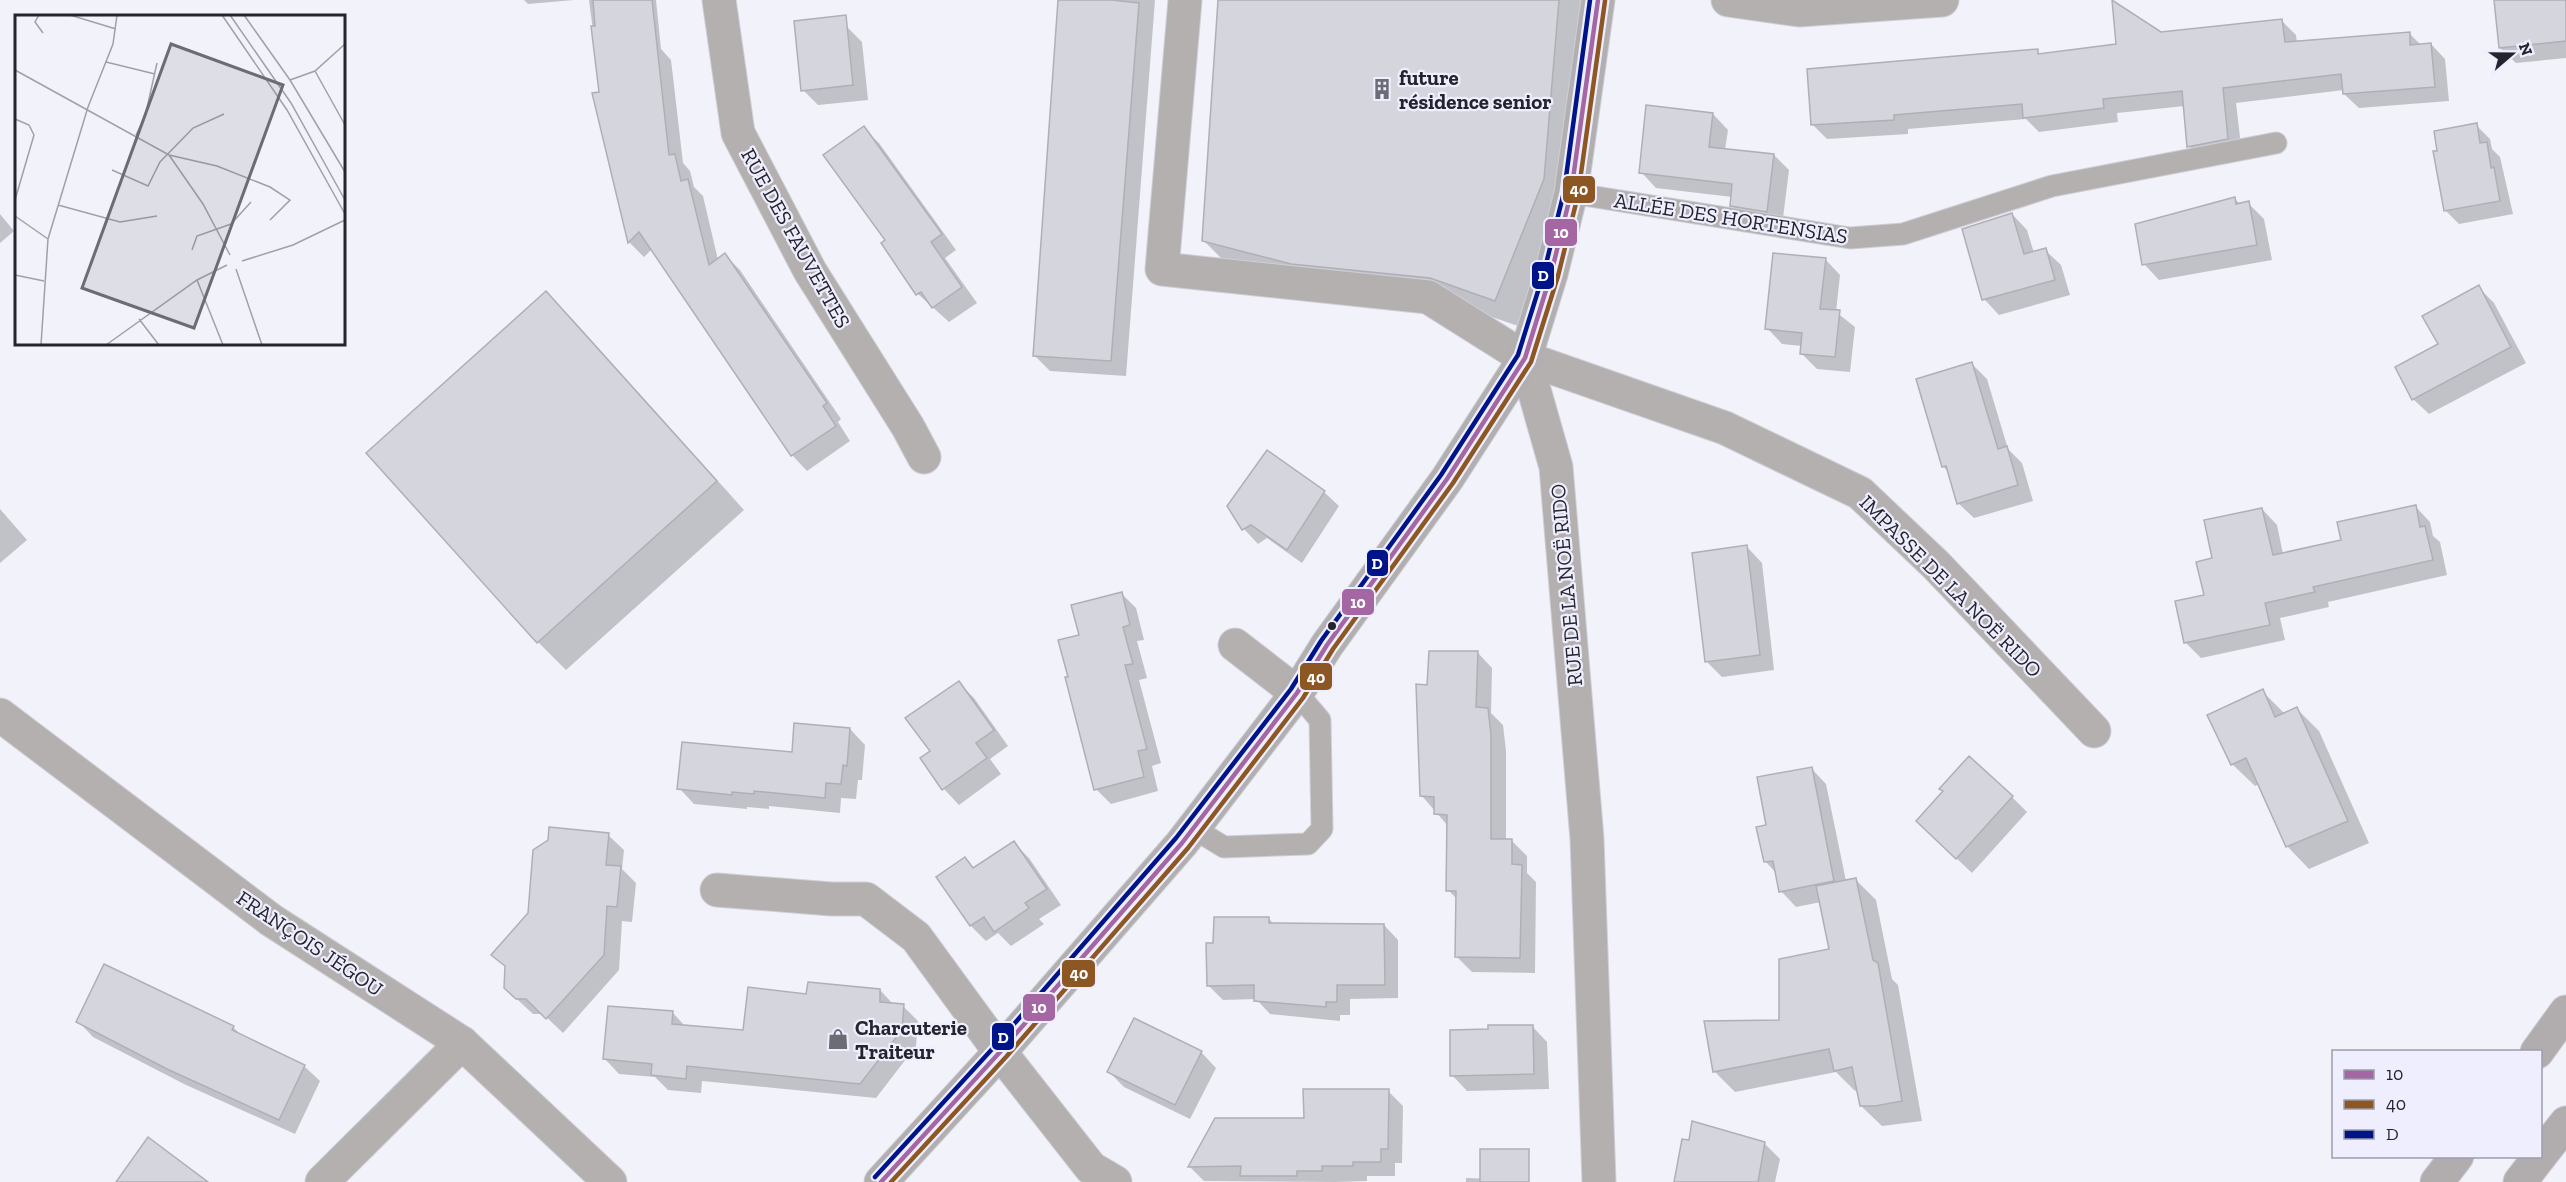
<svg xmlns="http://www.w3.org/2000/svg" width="2566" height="1182" font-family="'Zilla Slab',serif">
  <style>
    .shadow { fill: #0003 }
    .building { fill: #d5d5de; stroke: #afafb7; stroke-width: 1.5 }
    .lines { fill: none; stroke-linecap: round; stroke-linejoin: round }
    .lane-casing { stroke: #ceced5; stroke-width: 23 }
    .street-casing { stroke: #ceced5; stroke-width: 35 }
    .secondary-casing { stroke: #ceced5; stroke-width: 35 }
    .highway-casing { stroke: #ceced5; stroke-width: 35 }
    .lane { stroke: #b3b0af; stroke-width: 21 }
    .street { stroke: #b3b0af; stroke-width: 33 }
    .secondary { stroke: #b2afb0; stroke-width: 33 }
    .highway { stroke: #b1adaf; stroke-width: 33 }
    .bus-1-casing { stroke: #eef; stroke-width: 9 }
    .bus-2-casing { stroke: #eef; stroke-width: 9 }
    .bus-3-casing { stroke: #eef; stroke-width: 9 }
    .bus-1 { stroke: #a467a3; stroke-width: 4.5 }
    .bus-2 { stroke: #8c5723; stroke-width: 4.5 }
    .bus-3 { stroke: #001489; stroke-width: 4.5 }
    .bus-dot { fill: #24242e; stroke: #eef; stroke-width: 2 }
    .labels { text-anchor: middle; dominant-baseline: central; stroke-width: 4.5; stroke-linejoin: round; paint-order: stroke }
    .poi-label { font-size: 21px; font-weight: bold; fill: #24242e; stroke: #eef; text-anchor: start }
    .street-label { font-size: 21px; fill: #24242e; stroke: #eef }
    .inset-road { fill: none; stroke: #a0a0a9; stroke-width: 1.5 }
    .view { fill: #6c6c76; fill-opacity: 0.15; stroke: #6c6c76; stroke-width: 3 }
    .inset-edge { fill: none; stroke: #24242e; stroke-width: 3 }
    .line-badge { stroke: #eef; stroke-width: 2 }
    .badge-label { font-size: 16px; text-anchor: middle; font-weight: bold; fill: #fff }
  </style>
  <rect width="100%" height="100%" fill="#f2f2fb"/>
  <g class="shadow">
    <path d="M 524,0 L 574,0 L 528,4 Z"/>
    <path d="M 589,0 L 656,0 L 661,49 L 671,60 L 683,163 L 690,171 L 694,187 L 703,196 L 718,260 L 725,255 L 740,270 L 841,419 L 838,422 L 850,441 L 807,471 L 792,455 L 652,249 L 644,257 L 629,242 L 593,94 L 601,93 Z"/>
    <path d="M 1059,0 L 1155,0 L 1126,376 L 1050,371 L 1035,356 Z"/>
    <path d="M 1220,0 L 1590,0 L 1571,208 L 1524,328 L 1460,306 L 1232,269 L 1203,240 Z"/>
    <path d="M 2504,0 L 2566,0 L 2566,58 L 2516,63 L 2500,48 Z"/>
    <path d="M 2113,1 L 2161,34 L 2282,21 L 2296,35 L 2297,43 L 2409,33 L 2421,45 L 2431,44 L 2445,59 L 2449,101 L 2359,108 L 2344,94 L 2344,90 L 2236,103 L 2242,154 L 2203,161 L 2189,146 L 2185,106 L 2117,113 L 2118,122 L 2039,132 L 2026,119 L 1908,129 L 1908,134 L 1827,139 L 1813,125 L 2037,51 L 2041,55 L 2117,46 Z"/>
    <path d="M 846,26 L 862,42 L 868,100 L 818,105 L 803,90 Z"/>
    <path d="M 1713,114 L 1728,130 L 1725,150 L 1774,155 L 1789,170 L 1782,226 L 1747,221 L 1731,205 L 1732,197 L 1656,188 L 1641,172 Z"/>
    <path d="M 2476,125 L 2490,139 L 2492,149 L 2500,157 L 2513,214 L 2459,224 L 2445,210 Z"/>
    <path d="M 863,128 L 879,143 L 956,250 L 945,258 L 977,303 L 949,322 L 918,294 L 887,241 Z"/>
    <path d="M 2235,199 L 2240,204 L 2248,203 L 2264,219 L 2272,260 L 2159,280 L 2144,264 Z"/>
    <path d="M 0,214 L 14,231 L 0,243 Z"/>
    <path d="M 2012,214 L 2027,230 L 2034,253 L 2045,250 L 2061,265 L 2070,295 L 1999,315 L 1984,299 Z"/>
    <path d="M 1825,259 L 1840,275 L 1836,312 L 1855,327 L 1850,372 L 1817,369 L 1801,353 L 1802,346 L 1782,344 L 1767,328 Z"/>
    <path d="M 2478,287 L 2494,303 L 2526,363 L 2429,414 L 2413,399 L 2440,345 Z"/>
    <path d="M 546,293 L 574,321 L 744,510 L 566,670 L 538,642 Z"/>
    <path d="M 1972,364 L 1987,379 L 2008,449 L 2022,463 L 2033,501 L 1974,518 L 1958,503 L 1949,473 L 1943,466 Z"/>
    <path d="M 1324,492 L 1339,506 L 1302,563 L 1267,538 L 1258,544 L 1244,529 L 1229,506 Z"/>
    <path d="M 2415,506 L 2430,522 L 2433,536 L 2440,542 L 2447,575 L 2328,602 L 2329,607 L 2280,618 L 2285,640 L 2201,658 L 2186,643 L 2206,596 L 2214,560 L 2262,509 L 2277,525 L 2283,554 L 2343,541 Z"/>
    <path d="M 0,509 L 27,540 L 0,563 Z"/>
    <path d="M 1747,547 L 1762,563 L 1774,670 L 1722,677 L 1706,661 Z"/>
    <path d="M 1121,593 L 1136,608 L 1144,640 L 1137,641 L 1147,678 L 1139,680 L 1161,763 L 1152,766 L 1158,791 L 1111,804 L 1096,789 L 1070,678 Z"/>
    <path d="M 1477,652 L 1492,668 L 1491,713 L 1503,725 L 1506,751 L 1506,841 L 1512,841 L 1527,856 L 1527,873 L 1536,882 L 1535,973 L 1472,972 L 1456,956 L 1458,900 L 1448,890 L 1448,826 L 1422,796 L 1429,686 Z"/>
    <path d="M 959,683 L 974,698 L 1008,746 L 990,759 L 1001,774 L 959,805 L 944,789 L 922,759 L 932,752 Z"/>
    <path d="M 2262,691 L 2285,714 L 2297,709 L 2319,731 L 2369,843 L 2309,869 L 2287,846 L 2259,784 L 2255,786 L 2232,764 Z"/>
    <path d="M 850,729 L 865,745 L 862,780 L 858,780 L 856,799 L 841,798 L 840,813 L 769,806 L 769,809 L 747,807 L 747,809 L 694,804 L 679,788 L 793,754 Z"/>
    <path d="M 1811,768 L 1826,784 L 1846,881 L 1855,879 L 1876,900 L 1892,979 L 1898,985 L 1922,1121 L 1882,1126 L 1861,1106 L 1858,1090 L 1855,1091 L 1836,1072 L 1735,1092 L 1714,1071 L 1780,1022 L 1831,950 L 1821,902 L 1796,907 L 1781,891 L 1777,874 L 1765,861 L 1768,826 Z"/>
    <path d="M 2012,797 L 2027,812 L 1972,873 L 1933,836 Z"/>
    <path d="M 608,835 L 624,850 L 622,869 L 636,883 L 632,922 L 622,921 L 619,970 L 563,1033 L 543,1014 L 533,1014 L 505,988 L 507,968 L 493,954 Z"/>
    <path d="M 1014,843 L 1029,858 L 1061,905 L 1039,919 L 1044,924 L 1011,946 L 998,933 L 986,941 L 971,926 L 938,877 L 965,859 L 975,869 Z"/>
    <path d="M 1268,918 L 1275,925 L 1384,925 L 1398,940 L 1398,998 L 1350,999 L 1350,1015 L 1340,1015 L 1340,1021 L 1270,1014 L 1256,999 L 1223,1000 L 1208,985 L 1215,944 Z"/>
    <path d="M 880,990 L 894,1005 L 903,1006 L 918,1021 L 916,1046 L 876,1098 L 702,1081 L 701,1093 L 668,1090 L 655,1077 L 619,1074 L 604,1058 L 673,1013 L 686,1027 L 745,1032 L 808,995 Z"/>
    <path d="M 78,1021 L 233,1027 L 243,1037 L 304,1066 L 320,1081 L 295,1134 L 184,1084 L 93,1037 Z"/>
    <path d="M 1532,1026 L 1547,1042 L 1549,1089 L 1467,1091 L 1452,1075 Z"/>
    <path d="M 1201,1052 L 1216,1068 L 1190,1119 L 1124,1087 L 1109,1072 Z"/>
    <path d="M 1388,1091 L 1403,1106 L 1402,1163 L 1395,1163 L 1395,1176 L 1367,1176 L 1367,1181 L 1336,1182 L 1204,1181 L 1190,1167 Z"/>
    <path d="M 1690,1142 L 1764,1143 L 1780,1159 L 1775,1182 L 1676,1182 Z"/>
    <path d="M 1466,1178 L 1499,1179 L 1505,1182 L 1466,1182 Z"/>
  </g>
  <g class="building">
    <path d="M 593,0 L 652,0 L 669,155 L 675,154 L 681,181 L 688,179 L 709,265 L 725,253 L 827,403 L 823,406 L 836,426 L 791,456 L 639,232 L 628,243 L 592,93 L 599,92 L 591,26 L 595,26 Z"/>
    <path d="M 1058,0 L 1112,0 L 1139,3 L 1111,361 L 1033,356 Z"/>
    <path d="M 1218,0 L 1559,0 L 1544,179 L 1495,301 L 1430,278 L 1291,264 L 1202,241 Z"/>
    <path d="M 2112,0 L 2161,32 L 2282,19 L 2285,42 L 2410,32 L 2410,45 L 2431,43 L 2435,87 L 2343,94 L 2341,74 L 2223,88 L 2228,139 L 2187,147 L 2182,91 L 2103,99 L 2104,108 L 2023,118 L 2022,104 L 1894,115 L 1894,120 L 1811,125 L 1807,69 L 2038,49 L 2038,54 L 2116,44 Z"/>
    <path d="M 2494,0 L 2566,0 L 2566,41 L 2499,48 Z"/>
    <path d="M 846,15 L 853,85 L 801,91 L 794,21 Z"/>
    <path d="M 1646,105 L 1713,113 L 1709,147 L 1774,154 L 1767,212 L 1730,206 L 1732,184 L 1639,173 Z"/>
    <path d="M 2477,123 L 2480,143 L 2487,142 L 2491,168 L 2494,167 L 2500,201 L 2444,211 L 2433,151 L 2437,151 L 2434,131 Z"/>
    <path d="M 864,126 L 942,234 L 931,242 L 962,287 L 932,308 L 921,292 L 916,295 L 881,243 L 885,240 L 823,155 Z"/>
    <path d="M 2235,197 L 2236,204 L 2249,201 L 2257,245 L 2142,265 L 2135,224 Z"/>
    <path d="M 2012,213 L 2024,254 L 2046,248 L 2055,280 L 1982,300 L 1962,229 Z"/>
    <path d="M 1773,253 L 1826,258 L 1820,309 L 1840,310 L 1835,357 L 1800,354 L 1802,333 L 1765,329 Z"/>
    <path d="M 2479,285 L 2511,347 L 2412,400 L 2395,367 L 2438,344 L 2422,316 Z"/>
    <path d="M 546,291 L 717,481 L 537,643 L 366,453 Z"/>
    <path d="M 1972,362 L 1998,449 L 2007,446 L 2018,485 L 1957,504 L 1946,466 L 1942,467 L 1916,379 Z"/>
    <path d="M 1267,450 L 1325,491 L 1287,550 L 1251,525 L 1242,530 L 1227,506 Z"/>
    <path d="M 2416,505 L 2420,527 L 2425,526 L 2433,560 L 2313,587 L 2315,592 L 2265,603 L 2270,625 L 2184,643 L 2175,601 L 2204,595 L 2196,562 L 2212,558 L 2204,520 L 2262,508 L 2273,555 L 2341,540 L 2337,522 Z"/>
    <path d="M 1747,545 L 1760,655 L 1705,662 L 1692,553 Z"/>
    <path d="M 1122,592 L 1130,625 L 1123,627 L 1133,664 L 1125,665 L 1147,749 L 1138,751 L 1144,777 L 1094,790 L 1065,677 L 1068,677 L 1058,640 L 1079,635 L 1071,605 Z"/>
    <path d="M 1429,651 L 1478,651 L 1476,707 L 1488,708 L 1491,735 L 1491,839 L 1512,839 L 1512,864 L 1522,865 L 1520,958 L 1455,957 L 1456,891 L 1446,891 L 1447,815 L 1434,814 L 1434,797 L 1420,796 L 1416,684 L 1427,685 Z"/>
    <path d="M 959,681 L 994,730 L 976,743 L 987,758 L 942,790 L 920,758 L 930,751 L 905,718 Z"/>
    <path d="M 2263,689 L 2275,717 L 2297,707 L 2348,821 L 2286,847 L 2246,758 L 2231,765 L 2207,715 Z"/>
    <path d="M 794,723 L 850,728 L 847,766 L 843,765 L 841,784 L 826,783 L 825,798 L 754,791 L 754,794 L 732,792 L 732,795 L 677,789 L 682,742 L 792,752 Z"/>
    <path d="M 1969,756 L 2013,796 L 1956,859 L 1916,821 L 1943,791 L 1939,789 Z"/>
    <path d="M 1812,767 L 1834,881 L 1779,892 L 1773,861 L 1764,862 L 1756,827 L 1766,825 L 1757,777 Z"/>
    <path d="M 549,827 L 609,833 L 606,865 L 621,866 L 617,907 L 607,906 L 604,955 L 546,1019 L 526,999 L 516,999 L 504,988 L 505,966 L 491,955 L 528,913 L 533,850 L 548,840 Z"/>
    <path d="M 1014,841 L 1047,889 L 1025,903 L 1029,908 L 994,932 L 984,917 L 970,926 L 936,877 L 965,857 L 973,868 Z"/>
    <path d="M 1856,878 L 1873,960 L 1878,963 L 1902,1101 L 1875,1106 L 1860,1106 L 1852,1067 L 1834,1071 L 1829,1049 L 1713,1072 L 1704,1021 L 1779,1020 L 1779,959 L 1829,949 L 1816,886 Z"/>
    <path d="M 1214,917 L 1269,917 L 1269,923 L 1384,924 L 1385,985 L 1337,985 L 1337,1002 L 1326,1002 L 1326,1007 L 1254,1001 L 1254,985 L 1207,986 L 1206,943 L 1213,943 Z"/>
    <path d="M 104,964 L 234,1026 L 232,1030 L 305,1065 L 279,1120 L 167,1069 L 76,1022 Z"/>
    <path d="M 808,982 L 880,989 L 880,1002 L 904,1004 L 902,1030 L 860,1084 L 687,1066 L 686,1079 L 651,1075 L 652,1064 L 603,1059 L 608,1006 L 673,1011 L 672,1024 L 743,1030 L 748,987 L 806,994 Z"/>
    <path d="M 1134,1018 L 1202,1051 L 1175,1105 L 1107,1072 Z"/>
    <path d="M 1488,1025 L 1533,1025 L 1534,1074 L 1450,1076 L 1450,1030 L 1488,1029 Z"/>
    <path d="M 1303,1089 L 1389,1089 L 1388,1149 L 1381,1149 L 1381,1162 L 1353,1162 L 1353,1166 L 1322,1166 L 1322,1171 L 1297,1171 L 1297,1176 L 1240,1176 L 1241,1166 L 1188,1167 L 1215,1118 L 1304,1118 Z"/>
    <path d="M 1692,1121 L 1765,1142 L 1758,1182 L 1674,1182 L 1682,1139 L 1689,1140 Z"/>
    <path d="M 148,1137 L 208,1182 L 116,1182 Z"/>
    <rect x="1480" y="1149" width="49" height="33"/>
  </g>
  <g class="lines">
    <defs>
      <g id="lane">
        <path d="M 1571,193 L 1850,238 L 1903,234 L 2052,186 L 2276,143"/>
        <path d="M 1193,828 L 1224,847 L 1308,844 L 1322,829 L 1320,720 L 1297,693"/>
      </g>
      <g id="street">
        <path d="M 719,0 L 738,133 L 810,271 L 908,427 L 924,457"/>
        <path d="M 1185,0 L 1162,269 L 1428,297 L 1525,358 L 1725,428 L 1860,493 L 1936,565 L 2094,731"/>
        <path d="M 1728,0 L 1799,10 L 1942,0"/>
        <path d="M 1525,358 L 1556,467 L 1587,839 L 1599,1182"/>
        <path d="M 1235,645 L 1297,693"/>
        <path d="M 0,715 L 271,920 L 462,1043 L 610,1182"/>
        <path d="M 717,890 L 831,899 L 866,899 L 916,937 L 1000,1052 L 1091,1168 L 1115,1182"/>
        <path d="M 322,1182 L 462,1043"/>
      </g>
      <path id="secondary" d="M 881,1182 L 1000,1052 L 1182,843 L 1297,693 L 1327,645 L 1447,479 L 1525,358 L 1551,274 L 1571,193 L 1598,0"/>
      <g id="highway">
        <path d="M 2537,1052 L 2566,1012"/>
        <path d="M 2540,1156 L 2566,1123"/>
        <path d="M 2437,1182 L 2457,1156"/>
        <path d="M 2520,1182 L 2540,1156"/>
      </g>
    </defs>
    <use href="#lane" class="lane-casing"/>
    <use href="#street" class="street-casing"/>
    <use href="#secondary" class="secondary-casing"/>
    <use href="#highway" class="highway-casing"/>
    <use href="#lane" class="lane"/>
    <use href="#street" class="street"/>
    <use href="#secondary" class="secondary"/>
    <use href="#highway" class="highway"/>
    <defs>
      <path id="bus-1" d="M 881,1182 L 1000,1052 L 1182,843 L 1297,693 L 1327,645 L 1447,479 L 1525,358 L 1551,274 L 1571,193 L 1598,0"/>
      <path id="bus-2" d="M 891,1182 L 1006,1057 L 1188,848 L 1303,698 L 1333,649 L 1453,483 L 1531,362 L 1558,276 L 1578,195 L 1605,1"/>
      <path id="bus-3" d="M 875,1177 L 994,1047 L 1176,838 L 1291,689 L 1321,641 L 1441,475 L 1518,355 L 1544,272 L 1564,192 L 1590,0"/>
    </defs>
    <use href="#bus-1" class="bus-1-casing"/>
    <use href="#bus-2" class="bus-2-casing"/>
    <use href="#bus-3" class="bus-3-casing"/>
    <use href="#bus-1" class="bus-1"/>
    <use href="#bus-2" class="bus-2"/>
    <use href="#bus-3" class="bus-3"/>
  </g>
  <defs>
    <symbol id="building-bare" viewBox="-9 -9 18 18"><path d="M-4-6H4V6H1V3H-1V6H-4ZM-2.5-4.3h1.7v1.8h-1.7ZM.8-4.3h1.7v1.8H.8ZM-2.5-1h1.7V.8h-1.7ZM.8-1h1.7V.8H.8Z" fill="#6c6c76" stroke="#eef" stroke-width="2.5" paint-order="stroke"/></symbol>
    <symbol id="shop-bare" viewBox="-9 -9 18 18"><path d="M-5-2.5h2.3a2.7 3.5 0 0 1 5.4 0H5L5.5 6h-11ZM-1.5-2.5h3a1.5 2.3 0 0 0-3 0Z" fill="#6c6c76" stroke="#eef" stroke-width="2.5" paint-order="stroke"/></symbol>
  </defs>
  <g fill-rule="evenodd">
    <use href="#building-bare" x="1367" y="74" width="30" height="30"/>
    <use href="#shop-bare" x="823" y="1024" width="30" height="30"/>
  </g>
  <circle class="bus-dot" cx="1332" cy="626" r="5"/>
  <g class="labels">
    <g class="poi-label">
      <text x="1399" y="77">future<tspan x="1399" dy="24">résidence senior</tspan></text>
      <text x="855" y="1027">Charcuterie<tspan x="855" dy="24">Traiteur</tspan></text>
    </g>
    <g class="street-label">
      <text transform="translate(1731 218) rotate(9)">ALLÉE DES HORTENSIAS</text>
      <text transform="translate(796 238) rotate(61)">RUE DES FAUVETTES</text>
      <text transform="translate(1566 585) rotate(-95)">RUE DE LA NOË RIDO</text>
      <text transform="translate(1951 586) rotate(45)">IMPASSE DE LA NOË RIDO</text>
      <text transform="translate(310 943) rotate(34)">FRANÇOIS JÉGOU</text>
    </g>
  </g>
  <g transform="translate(15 15)">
    <rect width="330" height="330" fill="#f2f2fb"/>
    <path class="inset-road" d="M 24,0 L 20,7 L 28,18M 55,0 L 101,14M 207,0 L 272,95 L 330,199M 215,0 L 276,88 L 330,185M 229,0 L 275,65 L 330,157M 91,47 L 140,59M 0,55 L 154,140 L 202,151 L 255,172 L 275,185 L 255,205M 300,56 L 330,110M 275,65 L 300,56 L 330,29M 0,104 L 14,110 L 19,120 L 0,185M 121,120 L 130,102 L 142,48M 154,140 L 188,189 L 215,240M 97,155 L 133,171 L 145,147 L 178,113 L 209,99M 43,190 L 105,207 L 142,201M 0,201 L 33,224M 177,235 L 182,221 L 216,209 L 236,187M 227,246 L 278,230 L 330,205M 221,254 L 247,330M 0,260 L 29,266M 182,265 L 208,330M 124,304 L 144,330M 26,330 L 33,224 L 73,92 L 98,29 L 102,0M 91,330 L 182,265 L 212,250"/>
    <path class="view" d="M 156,29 L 268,70 L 179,313 L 67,273 Z"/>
    <rect width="330" height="330" class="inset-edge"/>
  </g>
  <g class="line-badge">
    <rect x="1562" y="175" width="34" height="29" rx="6" fill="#8c5723"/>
    <rect x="1544" y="218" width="34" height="29" rx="6" fill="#a467a3"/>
    <rect x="1531" y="261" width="24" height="29" rx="6" fill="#001489"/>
    <rect x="1366" y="549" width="23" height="28" rx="6" fill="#001489"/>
    <rect x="1341" y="588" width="34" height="28" rx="6" fill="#a467a3"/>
    <rect x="1299" y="662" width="34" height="29" rx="6" fill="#8c5723"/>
    <rect x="1061" y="959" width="35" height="29" rx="6" fill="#8c5723"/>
    <rect x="1022" y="993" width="34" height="29" rx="6" fill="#a467a3"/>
    <rect x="991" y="1022" width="24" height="29" rx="6" fill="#001489"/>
  </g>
  <g class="badge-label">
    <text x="1579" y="195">40</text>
    <text x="1561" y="238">10</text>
    <text x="1543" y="281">D</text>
    <text x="1377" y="569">D</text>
    <text x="1358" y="608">10</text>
    <text x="1316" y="683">40</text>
    <text x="1079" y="979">40</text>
    <text x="1039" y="1013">10</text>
    <text x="1003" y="1043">D</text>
  </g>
  <rect x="2332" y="1050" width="210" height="108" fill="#eeeeff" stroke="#9d9dab" stroke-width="1.5"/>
  <rect x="2344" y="1070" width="30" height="9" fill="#a467a3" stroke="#9d9dab" stroke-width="1.5"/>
  <text x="2386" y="1080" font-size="18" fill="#24242e">10</text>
  <rect x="2344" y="1100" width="30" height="9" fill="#8c5723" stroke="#9d9dab" stroke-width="1.5"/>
  <text x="2386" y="1110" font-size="18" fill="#24242e">40</text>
  <rect x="2344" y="1130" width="30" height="9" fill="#001489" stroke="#9d9dab" stroke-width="1.5"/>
  <text x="2386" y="1140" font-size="18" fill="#24242e">D</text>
  <g transform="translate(2512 54) rotate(70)" stroke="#eeeeff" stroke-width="4.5" paint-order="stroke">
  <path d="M0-4.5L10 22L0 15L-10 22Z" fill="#24242e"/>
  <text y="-9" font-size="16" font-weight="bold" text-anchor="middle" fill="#24242e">N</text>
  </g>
</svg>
